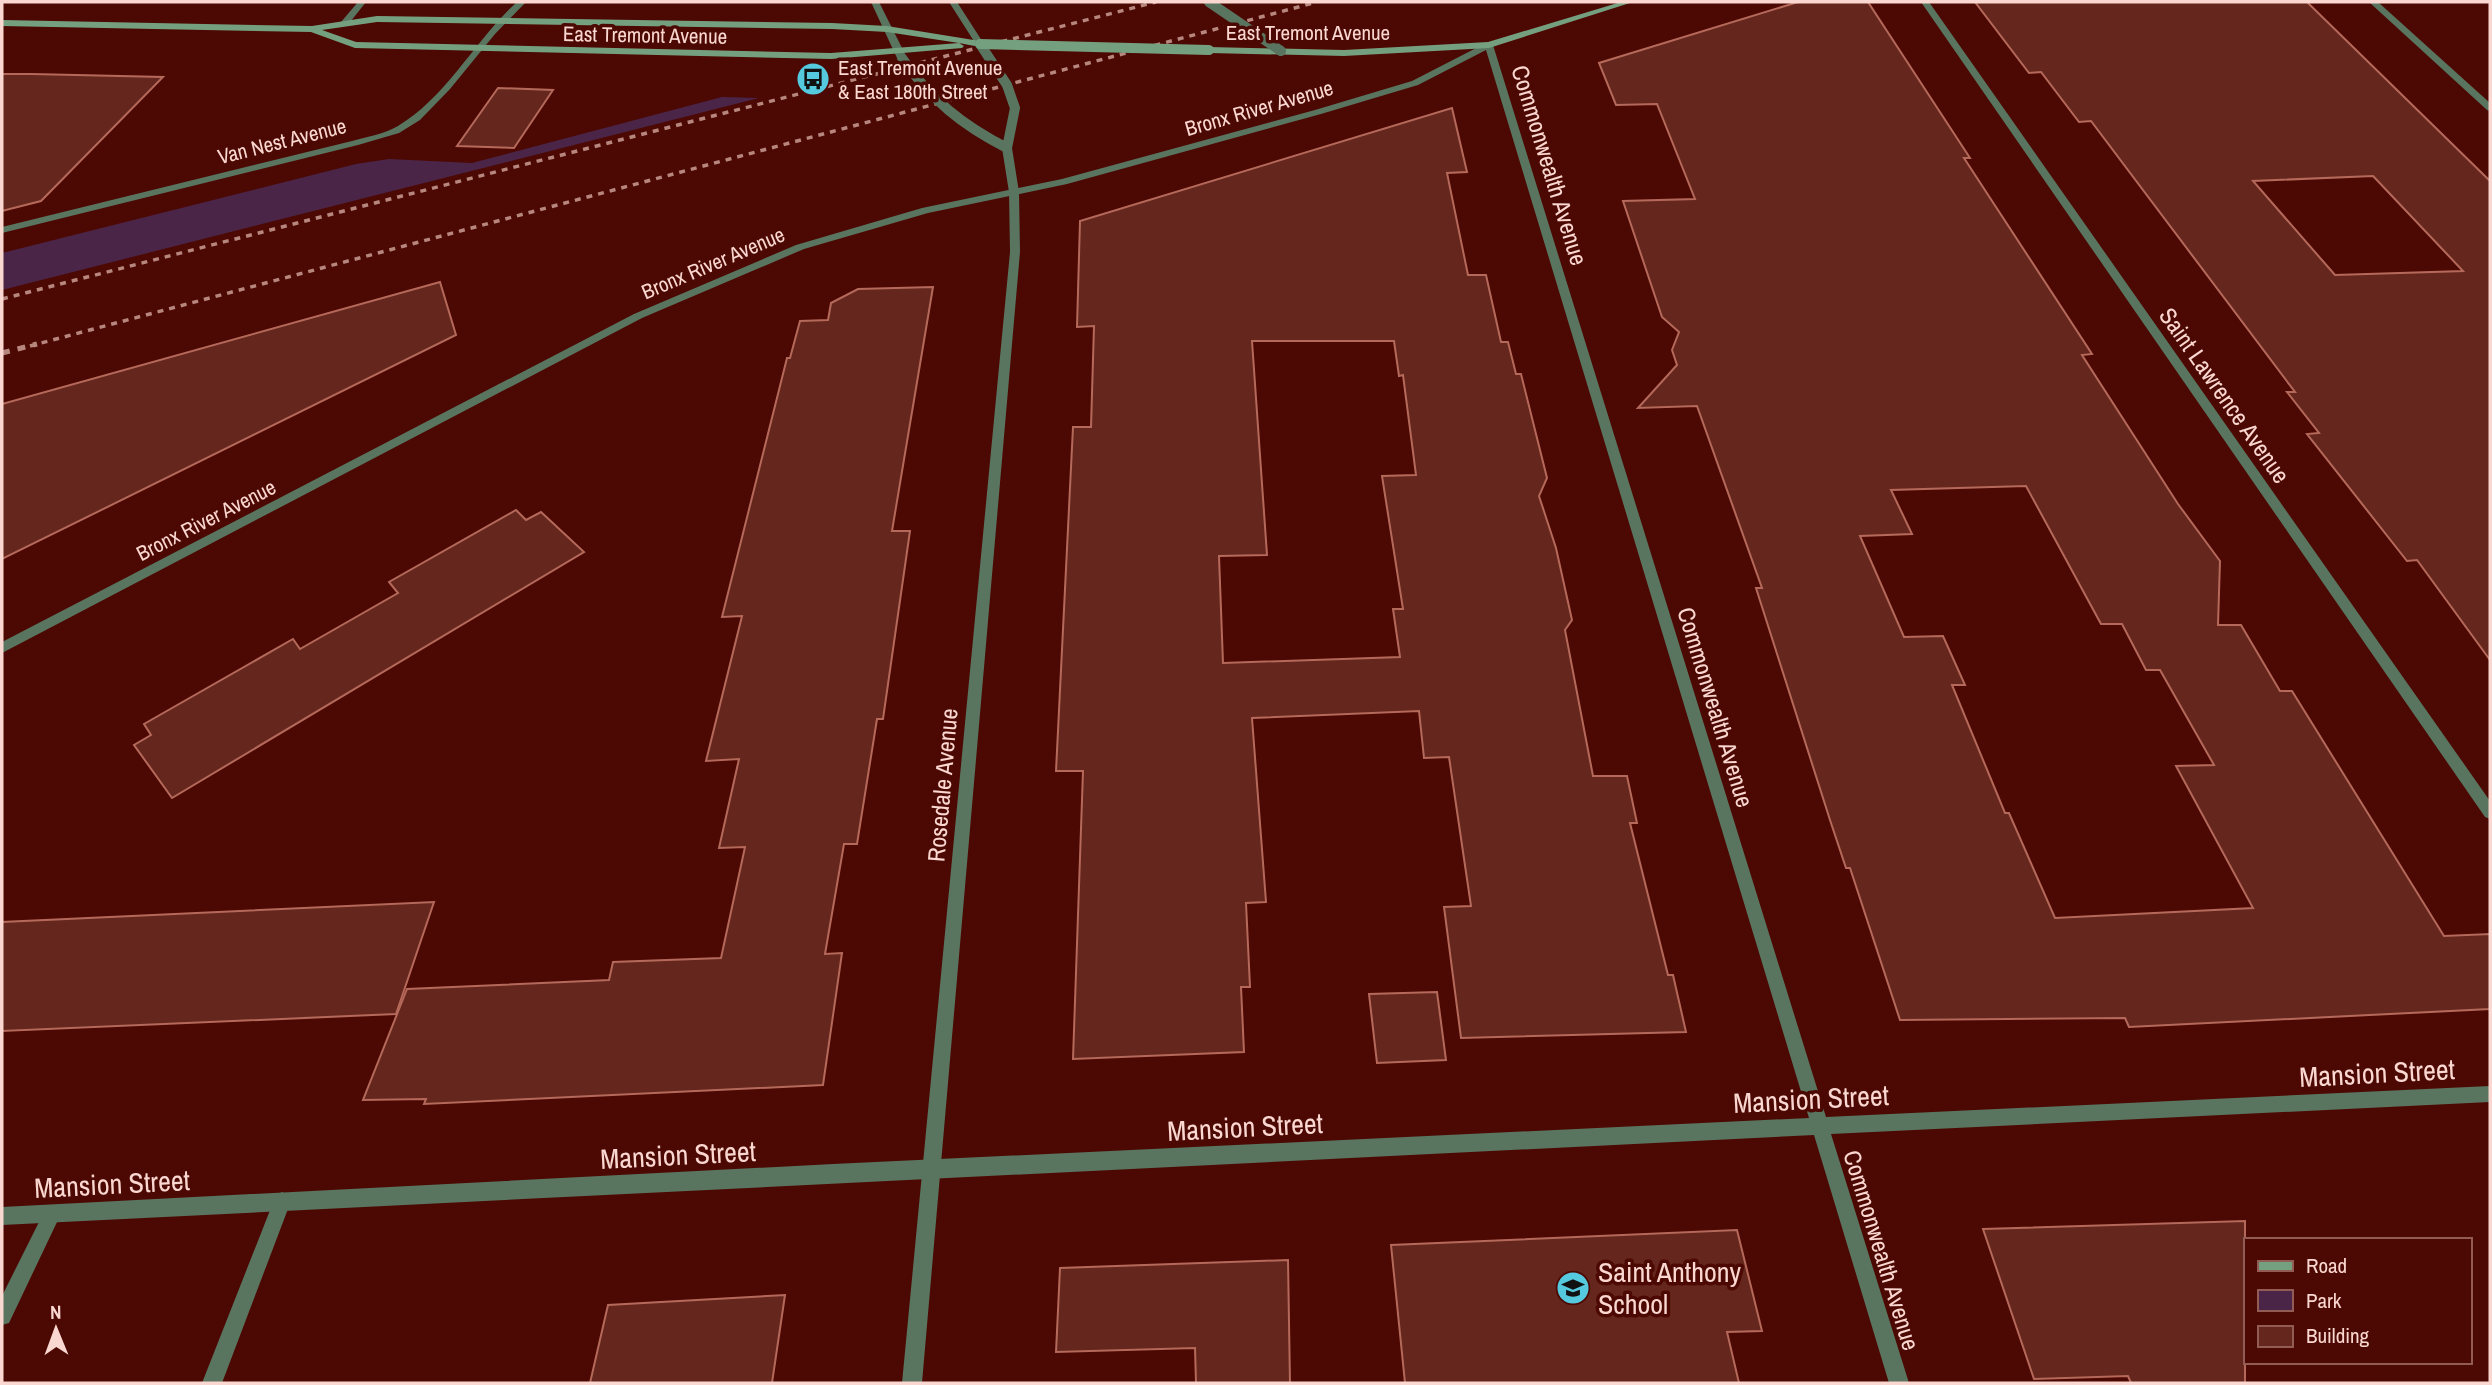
<svg xmlns="http://www.w3.org/2000/svg" width="2492" height="1385" font-family="'Archivo Narrow',sans-serif">
  <style>
    .green { fill: #4b2547 }
    .building { fill: #65271d; stroke: #b5695b; stroke-width: 2; fill-rule: evenodd }
    .lines { fill: none; stroke-linecap: round; stroke-linejoin: round }
    .service { fill: #59745f; fill-rule: evenodd }
    .minor { fill: #59745f; fill-rule: evenodd }
    .tertiary { fill: #59745f; fill-rule: evenodd }
    .secondary { fill: #75a07f; fill-rule: evenodd }
    .rail-far1 { stroke: #b6867f; stroke-width: 3.5; stroke-dasharray: 6 6; stroke-linecap: butt }
    .rail { stroke: #b6867f; stroke-width: 5; stroke-dasharray: 8 8; stroke-linecap: butt }
    .minor-bridge { stroke: #59745f; stroke-width: 10 }
    .tertiary-bridge { stroke: #59745f; stroke-width: 10 }
    .secondary-bridge { stroke: #75a07f; stroke-width: 10 }
    .labels { text-anchor: middle; dominant-baseline: central; stroke-width: 7; stroke-linejoin: round; paint-order: stroke }
    .far-street-label { font-size: 21px; fill: #fad7d0; stroke: #4c0802 }
    .far-poi-label { font-size: 21px; fill: #fad7d0; stroke: #4c0802; text-anchor: start }
    .street-label { font-size: 24px; fill: #fad7d0; stroke: #4c0802 }
    .near-street-label { font-size: 28px; fill: #fad7d0; stroke: #4c0802 }
    .near-poi-label { font-size: 28px; fill: #fad7d0; stroke: #4c0802; text-anchor: start }
  </style>
  <rect width="100%" height="100%" fill="#4c0802"/>
  <path class="green" d="M 722,97 L 759,98 L 2,290 L 2,253 L 356,164 L 389,159 L 472,163 Z"/>
  <g class="building">
    <path d="M 1798,2 L 1868,2 L 1970,158 L 1964,158 L 2092,354 L 2082,355 L 2178,504 L 2220,561 L 2218,625 L 2241,625 L 2280,691 L 2292,691 L 2444,936 L 2490,934 L 2490,1009 L 2129,1027 L 2125,1018 L 1900,1020 L 1850,868 L 1846,868 L 1830,820 L 1756,588 L 1762,588 L 1697,406 L 1638,408 L 1677,365 L 1672,350 L 1679,332 L 1662,317 L 1623,201 L 1695,199 L 1657,104 L 1616,105 L 1599,63 ZM 2026,486 L 2101,624 L 2122,624 L 2146,670 L 2160,670 L 2214,765 L 2176,766 L 2253,908 L 2055,918 L 2009,813 L 2005,813 L 1952,685 L 1965,685 L 1943,636 L 1904,637 L 1860,536 L 1912,534 L 1891,490 Z"/>
    <path d="M 1975,2 L 2307,2 L 2490,181 L 2490,660 L 2417,560 L 2407,561 L 2307,434 L 2319,433 L 2287,392 L 2295,392 L 2091,121 L 2079,122 L 2041,72 L 2029,73 ZM 2373,176 L 2463,271 L 2335,275 L 2253,181 Z"/>
    <path d="M 2,74 L 32,74 L 163,77 L 41,201 L 2,211 Z"/>
    <path d="M 498,88 L 553,90 L 514,148 L 457,146 Z"/>
    <path d="M 1452,108 L 1467,172 L 1447,173 L 1468,275 L 1486,275 L 1501,342 L 1508,342 L 1516,374 L 1521,374 L 1547,478 L 1539,496 L 1556,548 L 1572,620 L 1565,630 L 1593,776 L 1627,776 L 1637,823 L 1630,823 L 1668,975 L 1673,975 L 1686,1032 L 1461,1038 L 1444,907 L 1471,906 L 1449,757 L 1424,758 L 1419,711 L 1252,718 L 1266,902 L 1246,903 L 1250,987 L 1241,987 L 1244,1052 L 1073,1059 L 1083,771 L 1056,771 L 1073,427 L 1091,427 L 1094,326 L 1077,327 L 1080,221 ZM 1252,341 L 1394,341 L 1399,376 L 1403,375 L 1416,475 L 1382,476 L 1403,609 L 1393,609 L 1400,657 L 1223,663 L 1219,556 L 1267,555 Z"/>
    <path d="M 440,282 L 456,335 L 2,559 L 2,404 Z"/>
    <path d="M 933,287 L 892,531 L 910,531 L 883,719 L 877,719 L 857,844 L 844,844 L 825,954 L 842,953 L 823,1085 L 424,1104 L 426,1099 L 363,1100 L 407,989 L 609,980 L 613,962 L 721,958 L 745,847 L 719,848 L 739,759 L 706,761 L 742,616 L 722,617 L 787,358 L 790,358 L 800,321 L 828,320 L 831,303 L 858,289 Z"/>
    <path d="M 516,510 L 526,520 L 541,512 L 584,552 L 172,798 L 134,745 L 151,735 L 144,724 L 293,639 L 300,649 L 398,593 L 389,582 Z"/>
    <path d="M 434,902 L 396,1014 L 2,1031 L 2,922 Z"/>
    <path d="M 1437,992 L 1446,1060 L 1377,1063 L 1369,994 Z"/>
    <path d="M 2245,1221 L 2245,1383 L 2131,1383 L 2128,1376 L 2034,1379 L 1983,1229 Z"/>
    <path d="M 1737,1230 L 1762,1331 L 1727,1332 L 1739,1383 L 1405,1383 L 1391,1245 Z"/>
    <path d="M 1288,1260 L 1290,1383 L 1196,1383 L 1195,1348 L 1056,1352 L 1060,1268 Z"/>
    <path d="M 785,1295 L 772,1383 L 590,1383 L 608,1305 Z"/>
  </g>
  <g class="lines">
    <g class="service">
      <path d="M 358,2 L 366,2 L 347,26 L 341,26 L 341,22 Z"/>
      <path d="M 282,1192 L 288,1195 L 291,1201 L 222,1383 L 202,1383 L 276,1195 Z"/>
      <path d="M 52,1205 L 58,1208 L 61,1214 L 58,1220 L 9,1323 L 2,1325 L 2,1296 L 46,1208 Z"/>
    </g>
    <g class="minor">
      <path d="M 517,2 L 526,2 L 495,34 L 450,89 L 420,120 L 399,133 L 358,145 L 2,233 L 2,227 L 352,141 C 367,137 384,134 398,126 C 446,98 476,39 517,2 Z"/>
      <path d="M 1921,2 L 1929,2 L 2490,801 L 2490,819 L 2485,817 Z"/>
      <path d="M 2369,2 L 2378,2 L 2490,103 L 2490,111 L 2487,110 Z"/>
      <path d="M 1486,43 L 1493,45 L 1826,1117 L 2490,1086 L 2490,1102 L 1831,1134 L 1909,1383 L 1889,1383 L 1814,1135 L 2,1225 L 2,1207 L 833,1164 L 1809,1118 L 1486,50 L 1418,85 L 1321,114 L 1067,184 L 928,213 L 804,249 L 642,318 L 2,653 L 2,642 L 634,314 L 796,245 L 922,208 L 1062,179 L 1315,110 L 1412,81 Z"/>
    </g>
    <g class="tertiary">
      <path d="M 871,2 L 879,2 L 907,58 L 905,60 L 897,58 Z"/>
      <path d="M 949,2 L 957,2 L 984,44 L 983,46 L 977,46 Z"/>
      <path d="M 1007,145 L 1012,148 L 1019,192 L 1020,252 L 922,1383 L 902,1383 L 1010,252 L 1009,192 L 1002,148 Z"/>
    </g>
    <g class="secondary">
      <path d="M 1621,2 L 1633,2 L 1489,48 L 1344,56 L 1209,53 L 1204,50 L 1209,47 L 1344,50 L 1488,42 Z"/>
      <path d="M 377,16 L 832,23 L 887,26 L 980,41 L 984,44 L 980,47 L 959,43 L 964,46 L 962,48 L 831,59 L 355,48 L 311,32 L 2,26 L 2,20 L 312,26 ZM 377,22 L 832,29 L 887,32 L 959,43 L 831,53 L 356,42 L 322,30 Z"/>
    </g>
    <g class="rail-far1">
      <path d="M 2,299 L 1156,2"/>
      <path d="M 30,346 L 1317,2"/>
    </g>
    <path class="rail" d="M 2,353 L 37,344"/>
    <path class="minor-bridge" d="M 1209,2 L 1281,51"/>
    <path class="tertiary-bridge" d="M 902,58 C 931,100 962,125 1007,148 L 1015,108 L 1007,85 L 980,44"/>
    <path class="secondary-bridge" d="M 980,44 L 1209,50"/>
  </g>
  <defs>
    <symbol id="bus-disc" viewBox="-11 -11 22 22"><circle r="9.5" fill="#55cadf" stroke="#4c0802"/><path d="M-5-6H5V4H4V6H2V4H-2V6H-4V4H-5ZM-3.5-4V0h7V-4ZM-3.5 1.2v1.5H-2V1.2ZM2 1.2v1.5H3.5V1.2Z" fill="#111"/></symbol>
    <symbol id="school-disc" viewBox="-11 -11 22 22"><circle r="9.5" fill="#55cadf" stroke="#4c0802"/><path d="M0-5L7-2L0 1L-7-2ZM-4 1L0 2.5L4 1V4Q0 6-4 4Z" fill="#111"/></symbol>
  </defs>
  <g fill-rule="evenodd">
    <use href="#bus-disc" x="794" y="60" width="38" height="38"/>
    <use href="#school-disc" x="1554" y="1269" width="38" height="38"/>
  </g>
  <g class="labels">
    <g class="far-street-label">
      <text x="1308" y="32">East Tremont Avenue</text>
      <text transform="translate(645 35) rotate(1)">East Tremont Avenue</text>
      <text transform="translate(1259 108) rotate(-16)">Bronx River Avenue</text>
      <text transform="translate(282 141) rotate(-14)">Van Nest Avenue</text>
      <text transform="translate(713 263) rotate(-23)">Bronx River Avenue</text>
      <text transform="translate(206 520) rotate(-27)">Bronx River Avenue</text>
    </g>
    <g class="far-poi-label">
      <text x="838" y="67">East Tremont Avenue<tspan x="838" dy="24">&amp; East 180th Street</tspan></text>
    </g>
    <g class="street-label">
      <text transform="translate(1550 165) rotate(73)">Commonwealth Avenue</text>
      <text transform="translate(2225 395) rotate(55)">Saint Lawrence Avenue</text>
      <text transform="translate(1716 707) rotate(73)">Commonwealth Avenue</text>
      <text transform="translate(942 785) rotate(-85)">Rosedale Avenue</text>
      <text transform="translate(1882 1250) rotate(73)">Commonwealth Avenue</text>
    </g>
    <g class="near-street-label">
      <text transform="translate(2377 1073) rotate(-3)">Mansion Street</text>
      <text transform="translate(1811 1099) rotate(-3)">Mansion Street</text>
      <text transform="translate(1245 1127) rotate(-3)">Mansion Street</text>
      <text transform="translate(678 1155) rotate(-3)">Mansion Street</text>
      <text transform="translate(112 1184) rotate(-3)">Mansion Street</text>
    </g>
    <g class="near-poi-label">
      <text x="1598" y="1272">Saint Anthony<tspan x="1598" dy="32">School</tspan></text>
    </g>
  </g>
  <rect width="2492" height="1385" fill="none" stroke="#fad7d0" stroke-width="7"/>
  <rect x="2244" y="1238" width="228" height="126" fill="#4c0802" stroke="#925b54" stroke-width="2"/>
  <rect x="2258" y="1261" width="35" height="10" fill="#75a07f" stroke="#925b54" stroke-width="2"/>
  <text x="2306" y="1273" font-size="21" fill="#fad7d0">Road</text>
  <rect x="2258" y="1290" width="35" height="21" fill="#4b2547" stroke="#925b54" stroke-width="2"/>
  <text x="2306" y="1308" font-size="21" fill="#fad7d0">Park</text>
  <rect x="2258" y="1326" width="35" height="21" fill="#65271d" stroke="#925b54" stroke-width="2"/>
  <text x="2306" y="1343" font-size="21" fill="#fad7d0">Building</text>
  <g transform="translate(56 1329) rotate(359)" stroke="#4c0802" stroke-width="5" paint-order="stroke">
  <path d="M0-5L12 26L0 18L-12 26Z" fill="#fad7d0"/>
  <text y="-10" font-size="19" font-weight="bold" text-anchor="middle" fill="#fad7d0">N</text>
  </g>
</svg>
